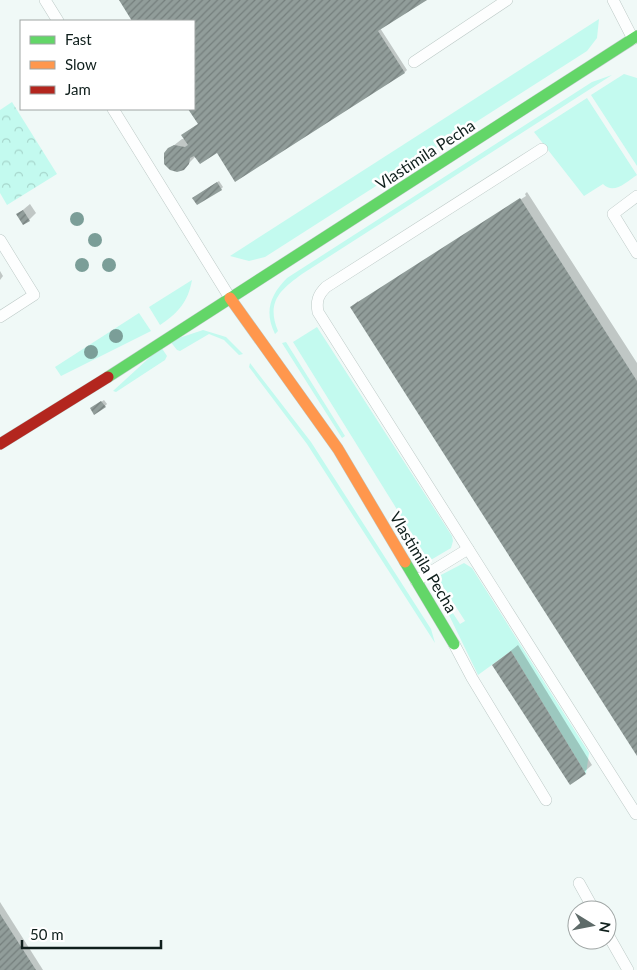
<svg xmlns="http://www.w3.org/2000/svg" width="637" height="970" font-family="Lato,sans-serif">
  <style>
    .grass { fill: #c3faef }
    .forest { fill: url(#forest-crowns) }
    .shadow { fill: #0003 }
    .building { fill: url(#building-hatch) }
    .lines { fill: none; stroke-linecap: round; stroke-linejoin: round }
    .lane-casing { stroke: #bdcac7; stroke-width: 12 }
    .fast-casing { stroke: #bdcac7; stroke-width: 12 }
    .slow-casing { stroke: #bdcac7; stroke-width: 12 }
    .jam-casing { stroke: #bdcac7; stroke-width: 12 }
    .lane { stroke: #fdfefe; stroke-width: 11 }
    .fast { stroke: #63d668; stroke-width: 11 }
    .slow { stroke: #ff974d; stroke-width: 11 }
    .jam { stroke: #b3261e; stroke-width: 11 }
    .tree { fill: #7b9e98 }
    .labels { text-anchor: middle; dominant-baseline: central; stroke-width: 5; stroke-linejoin: round; paint-order: stroke }
    .street-label { font-size: 16px; fill: #0f1f1c; stroke: #fff }
  </style>
  <defs>
    <pattern id="forest-crowns" width="20" height="18" patternUnits="userSpaceOnUse" patternTransform="scale(1.25)"><rect width="20" height="18" fill="#c3faef"/><path d="M2 6a3 3 0 1 1 6 0M12 15a3 3 0 1 1 6 0" fill="none" stroke="#a6d6cc"/></pattern>
    <pattern id="building-hatch" width="6" height="6" patternUnits="userSpaceOnUse" patternTransform="scale(1.25)"><rect width="6" height="6" fill="#919d9a"/><path d="M-1 1l2-2M0 6l6-6M5 7l2-2" fill="none" stroke="#757f7d"/></pattern>
  </defs>
  <rect width="100%" height="100%" fill="#f0f9f7"/>
  <g class="grass">
    <path d="M 599,19 L 597,38 L 587,51 L 265,257 L 249,261 L 230,256 Z"/>
    <path d="M 624,74 L 637,78 L 637,166 L 591,95 Z"/>
    <path d="M 612,75 L 302,274 C 280,290 266,302 278,331 L 275,334 C 264,312 270,295 287,278 L 592,82 Z"/>
    <path d="M 587,98 L 637,175 C 626,182 614,195 603,184 L 584,196 L 534,132 Z"/>
    <path d="M 192,280 C 188,302 178,313 160,325 L 149,307 Z"/>
    <path d="M 139,313 L 151,331 L 61,376 L 55,367 Z"/>
    <path d="M 317,327 L 452,536 L 453,541 L 451,548 L 429,561 L 293,342 Z"/>
    <path d="M 203,330 L 226,337 L 243,354 L 239,355 L 224,340 L 209,334 L 180,351 L 177,350 L 170,341 Z"/>
    <path d="M 286,342 L 345,436 L 342,438 L 282,343 Z"/>
    <path d="M 161,347 L 167,356 L 165,360 L 116,392 L 113,391 Z"/>
    <path d="M 250,363 L 311,442 L 431,629 L 435,643 L 307,444 L 249,367 Z"/>
    <path d="M 464,563 L 472,568 L 589,753 L 586,774 L 511,651 L 478,675 L 434,584 L 460,624 L 465,621 L 437,577 Z"/>
  </g>
  <path class="forest" d="M 12,102 L 57,174 L 7,205 L 0,193 L 0,110 Z"/>
  <g class="shadow">
    <path d="M 120,0 L 424,0 L 380,28 L 407,70 L 405,72 L 235,180 L 217,151 L 196,156 L 183,169 L 173,146 L 182,139 L 185,139 L 183,135 L 199,123 L 190,109 L 194,109 L 194,21 L 134,21 Z"/>
    <path d="M 219,181 L 223,187 L 221,189 L 196,196 Z"/>
    <path d="M 527,192 L 637,363 L 637,754 L 351,307 L 358,301 L 358,303 L 526,196 L 525,194 Z"/>
    <path d="M 30,204 L 36,213 L 29,220 L 18,214 Z"/>
    <path d="M 0,271 L 3,276 L 0,280 Z"/>
    <path d="M 104,400 L 107,404 L 105,406 L 94,407 Z"/>
    <path d="M 518,645 L 592,765 L 570,784 L 493,665 Z"/>
    <path d="M 0,902 L 43,970 L 0,970 Z"/>
  </g>
  <g class="building">
    <path d="M 119,0 L 427,0 L 378,31 L 405,73 L 235,182 L 217,153 L 200,164 L 194,156 L 190,158 L 189,164 L 184,170 L 177,172 L 170,170 L 164,164 L 164,153 L 168,148 L 174,145 L 185,147 L 188,145 L 181,135 L 198,124 L 188,109 L 194,109 L 194,21 L 132,21 Z"/>
    <path d="M 217,182 L 222,190 L 197,205 L 192,198 Z"/>
    <path d="M 520,198 L 637,381 L 637,756 L 350,307 Z"/>
    <path d="M 23,210 L 30,221 L 23,225 L 16,214 Z"/>
    <path d="M 101,401 L 106,407 L 94,415 L 90,408 Z"/>
    <path d="M 511,651 L 586,774 L 570,785 L 492,665 Z"/>
    <path d="M 0,914 L 36,970 L 0,970 Z"/>
  </g>
  <g class="lines">
    <defs>
      <g id="lane">
        <path d="M 45,0 L 58,21"/>
        <path d="M 613,0 L 633,39"/>
        <path d="M 414,62 L 507,0"/>
        <path d="M 113,109 L 230,298"/>
        <path d="M 542,149 L 326,287 C 318,295 316,301 318,312 L 636,814"/>
        <path d="M 637,196 L 613,214 L 637,253"/>
        <path d="M 0,240 L 34,295 L 0,317"/>
        <path d="M 416,581 L 468,549"/>
        <path d="M 454,644 L 472,678 L 546,800"/>
        <path d="M 579,883 L 594,910"/>
        <path d="M 607,933 L 628,970"/>
      </g>
      <g id="fast">
        <path d="M 108,377 L 637,36"/>
        <path d="M 405,562 L 454,644"/>
      </g>
      <path id="slow" d="M 230,298 L 338,449 L 405,562"/>
      <path id="jam" d="M 0,444 L 108,377"/>
    </defs>
    <use href="#lane" class="lane-casing"/>
    <use href="#fast" class="fast-casing"/>
    <use href="#slow" class="slow-casing"/>
    <use href="#jam" class="jam-casing"/>
    <use href="#lane" class="lane"/>
    <use href="#fast" class="fast"/>
    <use href="#slow" class="slow"/>
    <use href="#jam" class="jam"/>
  </g>
  <g class="tree">
    <circle cx="77" cy="219" r="7"/>
    <circle cx="95" cy="240" r="7"/>
    <circle cx="82" cy="265" r="7"/>
    <circle cx="109" cy="265" r="7"/>
    <circle cx="116" cy="336" r="7"/>
    <circle cx="91" cy="352" r="7"/>
  </g>
  <g class="labels">
    <g class="street-label">
      <text transform="translate(425 154) rotate(-33)">Vlastimila Pecha</text>
      <text transform="translate(424 562) rotate(59)">Vlastimila Pecha</text>
    </g>
  </g>
  <rect x="20" y="20" width="175" height="90" fill="#ffffff" stroke="#9fa5a4"/>
  <rect x="30" y="36" width="25" height="8" fill="#63d668" stroke="#9fa5a4"/>
  <text x="65" y="45" font-size="15" fill="#0f1f1c">Fast</text>
  <rect x="30" y="61" width="25" height="8" fill="#ff974d" stroke="#9fa5a4"/>
  <text x="65" y="70" font-size="15" fill="#0f1f1c">Slow</text>
  <rect x="30" y="86" width="25" height="8" fill="#b3261e" stroke="#9fa5a4"/>
  <text x="65" y="95" font-size="15" fill="#0f1f1c">Jam</text>
  <g transform="translate(592 925) rotate(100)"><circle r="24" fill="#ffffff" stroke="#9fa5a4"/>
  <path d="M0-4L9 19L0 12L-9 19Z" fill="#5e6b69"/>
  <text y="-8" font-size="14" font-weight="bold" text-anchor="middle" fill="#0f1f1c">N</text>
  </g>
  <path d="M22 940v8h139v-8" fill="none" stroke="#0f1f1c" stroke-width="2.5"/>
  <text x="30" y="940" font-size="15" fill="#0f1f1c" stroke="#ffffff" stroke-width="4" paint-order="stroke">50 m</text>
</svg>
